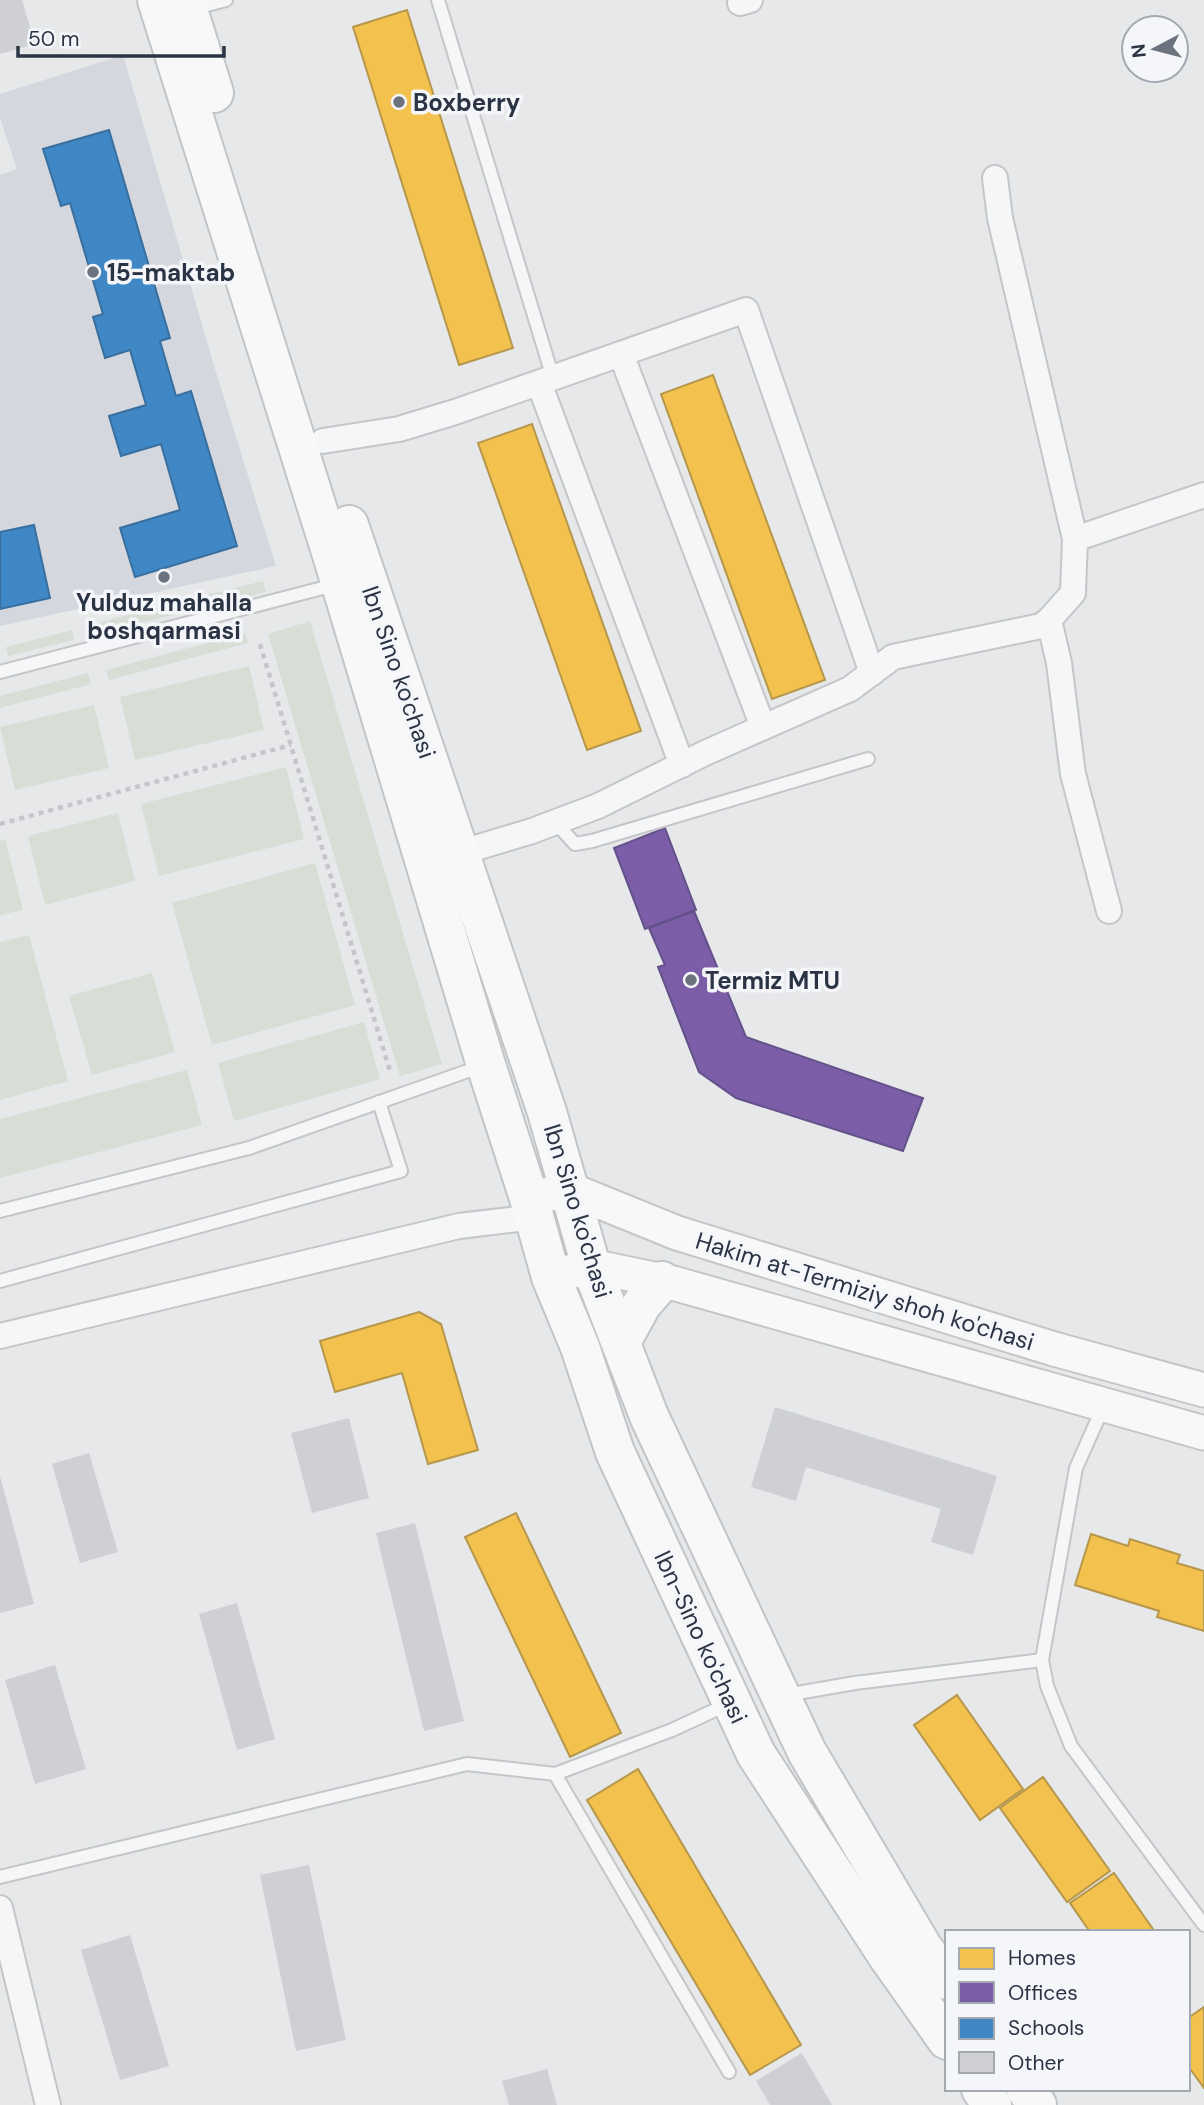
<svg xmlns="http://www.w3.org/2000/svg" width="1204" height="2105" font-family="'DM Sans',sans-serif">
  <style>
    .built { fill: #d4d7dd }
    .green { fill: #d6ded6 }
    .homes { fill: #f2c14e; stroke: #b6974b; stroke-width: 2 }
    .offices { fill: #7b5ea7; stroke: #63518a; stroke-width: 2 }
    .schools { fill: #3f88c5; stroke: #396f9f; stroke-width: 2 }
    .building { fill: #ced0d3 }
    .lines { fill: none; stroke-linecap: round; stroke-linejoin: round }
    .service-casing { stroke: #c4c6c8; stroke-width: 16 }
    .minor-casing { stroke: #c4c6c8; stroke-width: 28 }
    .secondary-casing { stroke: #c4c6c8; stroke-width: 37 }
    .primary-casing { stroke: #c2c5c8; stroke-width: 42 }
    .path { stroke: #c5c6ca; stroke-width: 4.5; stroke-dasharray: 5 5; stroke-linecap: butt }
    .service { stroke: #f5f6f7; stroke-width: 12 }
    .minor { stroke: #f5f6f7; stroke-width: 24 }
    .secondary { stroke: #f8f8f8; stroke-width: 33 }
    .primary { stroke: #f8f8f8; stroke-width: 38 }
    .poi-dot { fill: #6c737f; stroke: #f4f6f9; stroke-width: 2.5 }
    .labels { text-anchor: middle; dominant-baseline: central; stroke-width: 7; stroke-linejoin: round; paint-order: stroke }
    .poi-label { font-size: 24px; font-weight: bold; fill: #2b3445; stroke: #f4f6f9; text-anchor: start }
    .street-label { font-size: 24px; fill: #2b3445; stroke: #f4f6f9 }
  </style>
  <rect width="100%" height="100%" fill="#e6e8ea"/>
  <path class="built" d="M 123,55 L 215,369 L 276,566 L 0,626 L 0,175 L 17,169 L 0,118 L 0,94 Z"/>
  <g class="green">
    <path d="M 263,581 L 266,592 L 92,635 L 89,625 Z"/>
    <path d="M 310,621 L 442,1064 L 400,1076 L 268,634 Z"/>
    <path d="M 72,630 L 74,640 L 8,656 L 6,647 Z"/>
    <path d="M 245,633 L 248,643 L 109,680 L 106,670 Z"/>
    <path d="M 249,666 L 264,730 L 135,760 L 120,697 Z"/>
    <path d="M 88,673 L 91,684 L 0,708 L 0,696 Z"/>
    <path d="M 94,705 L 109,768 L 15,790 L 0,727 Z"/>
    <path d="M 286,767 L 304,839 L 159,876 L 141,804 Z"/>
    <path d="M 118,813 L 135,881 L 45,905 L 28,836 Z"/>
    <path d="M 5,839 L 23,910 L 0,915 L 0,841 Z"/>
    <path d="M 315,863 L 355,1005 L 212,1045 L 172,903 Z"/>
    <path d="M 29,935 L 68,1081 L 0,1100 L 0,942 Z"/>
    <path d="M 152,973 L 175,1052 L 92,1075 L 69,996 Z"/>
    <path d="M 364,1022 L 380,1079 L 234,1121 L 218,1063 Z"/>
    <path d="M 187,1070 L 202,1125 L 0,1178 L 0,1119 Z"/>
  </g>
  <g class="homes">
    <path d="M 407,10 L 513,348 L 459,365 L 353,27 Z"/>
    <path d="M 713,375 L 825,680 L 772,699 L 661,394 Z"/>
    <path d="M 532,424 L 641,731 L 587,750 L 478,443 Z"/>
    <path d="M 419,1312 L 441,1324 L 478,1450 L 428,1464 L 402,1373 L 335,1392 L 320,1341 Z"/>
    <path d="M 516,1513 L 621,1733 L 570,1757 L 465,1537 Z"/>
    <path d="M 1091,1534 L 1128,1546 L 1130,1539 L 1180,1555 L 1177,1563 L 1204,1571 L 1204,1631 L 1157,1617 L 1159,1611 L 1075,1585 Z"/>
    <path d="M 957,1695 L 1023,1789 L 980,1820 L 914,1725 Z"/>
    <path d="M 638,1769 L 801,2045 L 750,2075 L 587,1800 Z"/>
    <path d="M 1043,1777 L 1110,1871 L 1067,1902 L 1000,1808 Z"/>
    <path d="M 1114,1873 L 1155,1932 L 1090,1932 L 1070,1903 Z"/>
    <path d="M 1204,2007 L 1204,2088 L 1188,2066 L 1188,2018 Z"/>
  </g>
  <g class="offices">
    <path d="M 665,828 L 696,910 L 645,929 L 614,848 Z"/>
    <path d="M 694,911 L 746,1037 L 923,1098 L 903,1151 L 736,1098 L 699,1072 L 658,967 L 665,965 L 649,928 Z"/>
  </g>
  <g class="schools">
    <path d="M 109,130 L 170,338 L 160,341 L 176,396 L 191,391 L 237,546 L 135,577 L 120,528 L 180,510 L 161,444 L 121,456 L 109,416 L 146,405 L 130,350 L 105,358 L 93,317 L 103,314 L 70,203 L 61,206 L 43,149 Z"/>
    <path d="M 34,525 L 50,598 L 0,609 L 0,532 Z"/>
  </g>
  <g class="building">
    <path d="M 0,0 L 22,0 L 35,44 L 0,54 Z"/>
    <path d="M 775,1407 L 997,1476 L 973,1555 L 931,1542 L 941,1509 L 806,1467 L 796,1501 L 751,1487 Z"/>
    <path d="M 349,1418 L 369,1498 L 312,1513 L 291,1433 Z"/>
    <path d="M 89,1453 L 118,1552 L 80,1563 L 52,1464 Z"/>
    <path d="M 0,1476 L 34,1604 L 0,1613 Z"/>
    <path d="M 415,1523 L 464,1721 L 424,1731 L 376,1533 Z"/>
    <path d="M 237,1603 L 275,1739 L 237,1750 L 199,1614 Z"/>
    <path d="M 55,1665 L 86,1769 L 35,1784 L 5,1680 Z"/>
    <path d="M 309,1865 L 346,2040 L 296,2051 L 260,1875 Z"/>
    <path d="M 130,1935 L 169,2066 L 120,2080 L 81,1950 Z"/>
    <path d="M 802,2053 L 832,2105 L 770,2105 L 756,2081 Z"/>
    <path d="M 547,2069 L 557,2105 L 509,2105 L 502,2081 Z"/>
  </g>
  <g class="lines">
    <defs>
      <g id="service">
        <path d="M 438,0 L 553,378"/>
        <path d="M 192,9 L 226,0"/>
        <path d="M 0,672 L 338,584"/>
        <path d="M 555,822 L 575,844 L 592,841 L 868,759"/>
        <path d="M 0,1211 L 249,1148 L 482,1066"/>
        <path d="M 0,1281 L 401,1171 L 379,1102"/>
        <path d="M 1104,1405 L 1076,1468 L 1042,1660 L 1047,1686 L 1071,1746 L 1204,1925"/>
        <path d="M 786,1695 L 855,1683 L 1042,1660"/>
        <path d="M 555,1774 L 729,2072"/>
        <path d="M 0,1877 L 467,1764 L 555,1774 L 672,1730 L 728,1704"/>
      </g>
      <g id="minor">
        <path d="M 740,3 L 750,0"/>
        <path d="M 995,178 L 1000,218 L 1075,539"/>
        <path d="M 621,354 L 763,727"/>
        <path d="M 539,383 L 682,765"/>
        <path d="M 323,441 L 399,429 L 455,412 L 746,310 L 872,673"/>
        <path d="M 1049,620 L 1059,663 L 1073,774 L 1109,911"/>
        <path d="M 459,853 L 532,831 L 598,806 L 705,753 L 850,689 L 893,657 L 1041,626 L 1049,620 L 1073,593 L 1075,539 L 1204,495"/>
        <path d="M 0,1336 L 459,1226 L 535,1217"/>
        <path d="M 0,1908 L 48,2105"/>
      </g>
      <g id="secondary">
        <path d="M 529,1198 L 571,1190 L 677,1233 L 1054,1349 L 1204,1390"/>
        <path d="M 551,1277 L 591,1266 L 673,1283 L 1204,1433"/>
      </g>
      <g id="primary">
        <path d="M 157,0 L 332,555 L 486,1065 L 529,1198 L 551,1277 L 580,1347 L 615,1452 L 756,1754 L 889,1958 L 947,2040"/>
        <path d="M 185,0 L 214,93"/>
        <path d="M 349,525 L 547,1112 L 591,1266 L 649,1416 L 807,1752 L 923,1948 L 947,1980"/>
        <path d="M 621,1342 L 642,1304 L 662,1281"/>
        <path d="M 981,2089 L 992,2105"/>
        <path d="M 1026,2089 L 1037,2105"/>
      </g>
    </defs>
    <use href="#service" class="service-casing"/>
    <use href="#minor" class="minor-casing"/>
    <use href="#secondary" class="secondary-casing"/>
    <use href="#primary" class="primary-casing"/>
    <g class="path">
      <path d="M 260,644 L 390,1071"/>
      <path d="M 0,824 L 291,745"/>
    </g>
    <use href="#service" class="service"/>
    <use href="#minor" class="minor"/>
    <use href="#secondary" class="secondary"/>
    <use href="#primary" class="primary"/>
  </g>
  <g class="poi-dot">
    <circle cx="399" cy="102" r="7"/>
    <circle cx="93" cy="272" r="7"/>
    <circle cx="164" cy="577" r="7"/>
    <circle cx="691" cy="980" r="7"/>
  </g>
  <g class="labels">
    <g class="poi-label">
      <text x="413" y="102">Boxberry</text>
      <text x="107" y="272">15-maktab</text>
      <text x="164" y="602" text-anchor="middle">Yulduz mahalla<tspan x="164" dy="28">boshqarmasi</tspan></text>
      <text x="705" y="980">Termiz MTU</text>
    </g>
    <g class="street-label">
      <text transform="translate(399 672) rotate(71)">Ibn Sino ko'chasi</text>
      <text transform="translate(578 1211) rotate(73)">Ibn Sino ko'chasi</text>
      <text transform="translate(865 1291) rotate(17)">Hakim at-Termiziy shoh ko'chasi</text>
      <text transform="translate(701 1637) rotate(65)">Ibn-Sino ko'chasi</text>
    </g>
  </g>
  <rect x="945" y="1930" width="245" height="161" fill="#f4f6f9" stroke="#a4a8b1" stroke-width="2"/>
  <rect x="959" y="1948" width="35" height="21" fill="#f2c14e" stroke="#a4a8b1" stroke-width="2"/>
  <text x="1008" y="1965" font-size="21" fill="#2b3445">Homes</text>
  <rect x="959" y="1982" width="35" height="21" fill="#7b5ea7" stroke="#a4a8b1" stroke-width="2"/>
  <text x="1008" y="2000" font-size="21" fill="#2b3445">Offices</text>
  <rect x="959" y="2018" width="35" height="21" fill="#3f88c5" stroke="#a4a8b1" stroke-width="2"/>
  <text x="1008" y="2035" font-size="21" fill="#2b3445">Schools</text>
  <rect x="959" y="2052" width="35" height="21" fill="#ced0d3" stroke="#a4a8b1" stroke-width="2"/>
  <text x="1008" y="2070" font-size="21" fill="#2b3445">Other</text>
  <g transform="translate(1155 49) rotate(263)"><circle r="33" fill="#f4f6f9" stroke="#a4a8b1" stroke-width="2"/>
  <path d="M0-5L12 26L0 18L-12 26Z" fill="#6c737f"/>
  <text y="-10" font-size="19" font-weight="bold" text-anchor="middle" fill="#2b3445">N</text>
  </g>
  <path d="M18 46v10h206v-10" fill="none" stroke="#2b3445" stroke-width="3.5"/>
  <text x="28" y="46" font-size="21" fill="#2b3445" stroke="#f4f6f9" stroke-width="5" paint-order="stroke">50 m</text>
</svg>
